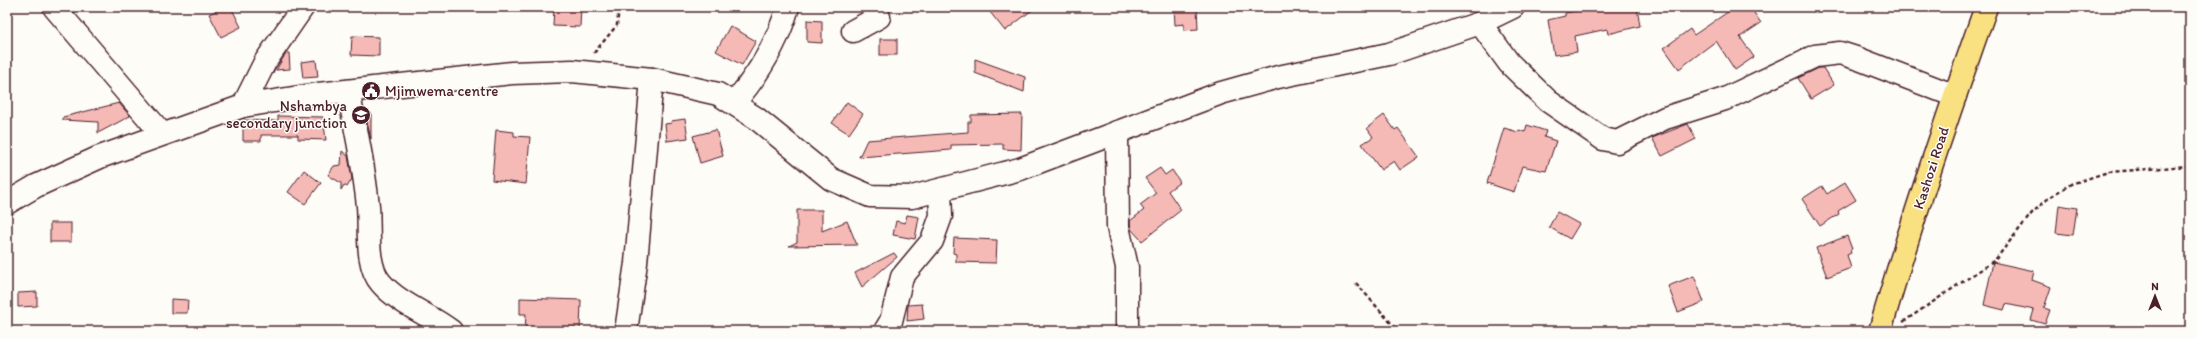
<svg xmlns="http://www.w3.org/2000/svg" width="2197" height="338" font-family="Itim,sans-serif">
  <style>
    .building { fill: #f6bab6; stroke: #4a1f2b }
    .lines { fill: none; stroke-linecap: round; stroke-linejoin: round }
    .minor-casing { stroke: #4a1f2b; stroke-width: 25 }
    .major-casing { stroke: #4a1f2b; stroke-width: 25 }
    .path { stroke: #4a1f2b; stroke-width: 2.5; stroke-dasharray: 4 3; stroke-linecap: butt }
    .minor { stroke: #fdfcf7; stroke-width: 22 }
    .major { stroke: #f9e181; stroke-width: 22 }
    .labels { text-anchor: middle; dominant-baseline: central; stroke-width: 3; stroke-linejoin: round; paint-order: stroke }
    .poi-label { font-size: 15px; fill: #4a1f2b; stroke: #fdfcf7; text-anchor: start }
    .street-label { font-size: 15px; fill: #4a1f2b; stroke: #fdfcf7 }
  </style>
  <rect width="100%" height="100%" fill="#fdfcf7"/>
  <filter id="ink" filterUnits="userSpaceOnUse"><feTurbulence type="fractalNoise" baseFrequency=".025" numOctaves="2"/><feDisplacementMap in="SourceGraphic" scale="8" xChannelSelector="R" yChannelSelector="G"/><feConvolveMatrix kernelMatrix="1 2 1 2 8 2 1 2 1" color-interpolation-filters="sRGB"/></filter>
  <g filter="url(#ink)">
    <g class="building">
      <path d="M 224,7 L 231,7 L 241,27 L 221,37 L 209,14 Z"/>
      <path d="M 554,7 L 581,7 L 580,27 L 553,26 Z"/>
      <path d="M 986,7 L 1036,7 L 1005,31 Z"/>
      <path d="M 1174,7 L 1197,7 L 1198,29 L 1184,30 L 1184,24 L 1175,25 Z"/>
      <path d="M 1599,7 L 1637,7 L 1640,26 L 1608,34 L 1607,29 L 1575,36 L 1577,52 L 1554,55 L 1548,20 L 1565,16 L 1565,13 Z"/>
      <path d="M 1735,7 L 1750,7 L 1761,23 L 1740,37 L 1754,57 L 1735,70 L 1716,41 L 1679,69 L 1664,48 L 1690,29 L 1694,35 Z"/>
      <path d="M 807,20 L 822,21 L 822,43 L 807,42 Z"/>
      <path d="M 730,26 L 756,41 L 742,65 L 716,51 Z"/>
      <path d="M 352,36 L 379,37 L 379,56 L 351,55 Z"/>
      <rect x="880" y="39" width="17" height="16"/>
      <path d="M 286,53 L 289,53 L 290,69 L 276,70 Z"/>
      <path d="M 975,59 L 1025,77 L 1024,92 L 975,73 Z"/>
      <path d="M 316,60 L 318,77 L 303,78 L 301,62 Z"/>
      <path d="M 1819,68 L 1823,68 L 1834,85 L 1811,99 L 1798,78 Z"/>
      <path d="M 847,102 L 863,114 L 849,134 L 832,123 Z"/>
      <path d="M 119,103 L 130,116 L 98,133 L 98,122 L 63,120 L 63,117 Z"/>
      <path d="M 371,113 L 371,139 L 365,114 Z"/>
      <path d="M 1022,114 L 1021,150 L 1003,149 L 1003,144 L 951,145 L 951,150 L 859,157 L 867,140 L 968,132 L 968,122 L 971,122 L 971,115 Z"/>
      <path d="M 1384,115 L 1395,130 L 1398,128 L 1419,157 L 1400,170 L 1394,161 L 1381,170 L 1362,144 L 1373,137 L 1367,128 Z"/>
      <path d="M 278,116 L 323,117 L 326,140 L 298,139 L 298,135 L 261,135 L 261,141 L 243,141 L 243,120 L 278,121 Z"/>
      <path d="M 685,119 L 688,138 L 667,141 L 665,124 L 672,123 L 671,121 Z"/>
      <path d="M 1688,124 L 1696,139 L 1662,156 L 1652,138 Z"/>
      <path d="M 1527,125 L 1546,131 L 1544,137 L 1556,141 L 1546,171 L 1522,166 L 1514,192 L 1487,183 L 1504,128 L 1518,132 L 1519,130 L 1525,132 Z"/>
      <path d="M 496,130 L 514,132 L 514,136 L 530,137 L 526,184 L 492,180 Z"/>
      <path d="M 716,130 L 723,156 L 700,163 L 693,136 Z"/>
      <path d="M 342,151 L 348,156 L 352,179 L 347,187 L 344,185 L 341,190 L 341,183 L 328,175 L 334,166 L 341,165 Z"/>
      <path d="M 1160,168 L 1165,175 L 1172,170 L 1180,182 L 1168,191 L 1181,210 L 1142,241 L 1131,229 L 1130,221 L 1144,210 L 1140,205 L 1156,193 L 1145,178 Z"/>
      <path d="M 304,170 L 321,183 L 305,204 L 288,192 Z"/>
      <path d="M 1845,182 L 1856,200 L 1838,211 L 1839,214 L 1820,226 L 1802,199 L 1822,186 L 1827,194 Z"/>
      <path d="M 2059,205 L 2077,208 L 2073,235 L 2056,233 Z"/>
      <path d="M 797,210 L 822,210 L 822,231 L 847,221 L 857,245 L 789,246 L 797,242 Z"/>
      <path d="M 1557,212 L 1579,224 L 1570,239 L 1549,227 Z"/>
      <path d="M 907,215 L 919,217 L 915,239 L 893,235 L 896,221 L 905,223 Z"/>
      <rect x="50" y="223" width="21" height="19"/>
      <path d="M 1847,236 L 1852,249 L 1850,250 L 1851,253 L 1847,255 L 1851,268 L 1827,277 L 1816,248 Z"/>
      <path d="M 954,238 L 997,240 L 996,263 L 956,262 L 956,254 L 953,253 Z"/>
      <path d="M 894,253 L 897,257 L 862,287 L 855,273 Z"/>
      <path d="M 1993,262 L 2034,271 L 2032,280 L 2051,287 L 2044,308 L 2050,310 L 2045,324 L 2031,320 L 2034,310 L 2006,304 L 2004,310 L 1984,305 Z"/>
      <path d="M 1694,276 L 1704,302 L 1678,312 L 1668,286 Z"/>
      <path d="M 37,292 L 37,306 L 18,307 L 18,293 Z"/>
      <path d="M 520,298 L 581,300 L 580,331 L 525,331 L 526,314 L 520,314 Z"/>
      <path d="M 171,299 L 188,300 L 187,313 L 171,313 Z"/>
      <path d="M 922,304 L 924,319 L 907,321 L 908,305 Z"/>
    </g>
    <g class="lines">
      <defs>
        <g id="minor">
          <path d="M 54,7 L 162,134"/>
          <path d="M 1480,23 L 1509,63 L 1548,101 L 1603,139 L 1617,142 L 1665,118 L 1725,99 L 1815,56 L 1840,53 L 1859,59 L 1955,96"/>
          <path d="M 853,31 L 879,17 L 873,7"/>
          <path d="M 348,91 C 356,129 364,167 368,206 C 370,228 365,265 381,283 C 399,304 429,314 451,331"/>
          <path d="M 734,103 C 759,74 777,44 788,7"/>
          <path d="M 243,106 L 265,62 L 303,7"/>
          <path d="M 1117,132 L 1118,227 L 1127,267 L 1127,331"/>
          <path d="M 7,203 L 36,186 L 100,157 L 243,106 L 318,94 L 512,73 L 572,71 L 652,79 L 718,94 L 756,118 L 831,179 L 870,196 L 912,197 L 1020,169 L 1221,93 L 1278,77 L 1389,54 L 1480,23 L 1513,7"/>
          <path d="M 626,331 L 636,263 L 652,79"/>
          <path d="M 885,331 L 891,321 L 902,277 L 932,241 L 941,216 L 940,191"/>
        </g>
        <path id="major" d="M 1880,331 C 1911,222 1948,114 1986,7"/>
      </defs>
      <use href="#minor" class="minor-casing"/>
      <use href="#major" class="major-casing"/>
      <g class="path">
        <path d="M 594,53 L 617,25 L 619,7"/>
        <path d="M 1356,283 L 1398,331"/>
        <path d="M 1903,322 L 1995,260 L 2032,213 L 2051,196 L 2071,184 L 2108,172 L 2190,166"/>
      </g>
      <use href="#minor" class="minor"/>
      <use href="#major" class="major"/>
    </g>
  </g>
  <defs>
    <symbol id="civic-disc" viewBox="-11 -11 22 22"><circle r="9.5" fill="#4a1f2b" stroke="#fdfcf7"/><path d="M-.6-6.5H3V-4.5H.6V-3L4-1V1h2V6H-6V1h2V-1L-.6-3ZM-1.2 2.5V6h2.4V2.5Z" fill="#fff"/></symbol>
    <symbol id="school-disc" viewBox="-11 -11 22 22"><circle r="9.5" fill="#4a1f2b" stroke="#fdfcf7"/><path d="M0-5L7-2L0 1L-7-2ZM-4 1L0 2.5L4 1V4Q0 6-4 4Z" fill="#fff"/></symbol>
  </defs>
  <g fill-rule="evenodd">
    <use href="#civic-disc" x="360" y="80" width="22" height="22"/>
    <use href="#school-disc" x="350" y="104" width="22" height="22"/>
  </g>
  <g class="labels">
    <g class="poi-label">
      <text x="385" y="91">Mjimwema centre</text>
      <text x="347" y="106" text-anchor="end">Nshambya<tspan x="347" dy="17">secondary junction</tspan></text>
    </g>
    <g class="street-label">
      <text transform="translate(1931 168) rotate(-72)">Kashozi Road</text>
    </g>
  </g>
  <rect width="2197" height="338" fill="none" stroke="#fdfcf7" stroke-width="24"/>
  <rect x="12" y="12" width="2173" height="314" fill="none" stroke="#4a1f2b" stroke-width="1.5" filter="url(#ink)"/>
  <g transform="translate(2155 296)" stroke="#fdfcf7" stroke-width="3" paint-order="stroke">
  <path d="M0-3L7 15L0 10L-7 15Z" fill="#4a1f2b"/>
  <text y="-6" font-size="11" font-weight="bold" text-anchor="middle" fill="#4a1f2b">N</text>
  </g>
</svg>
